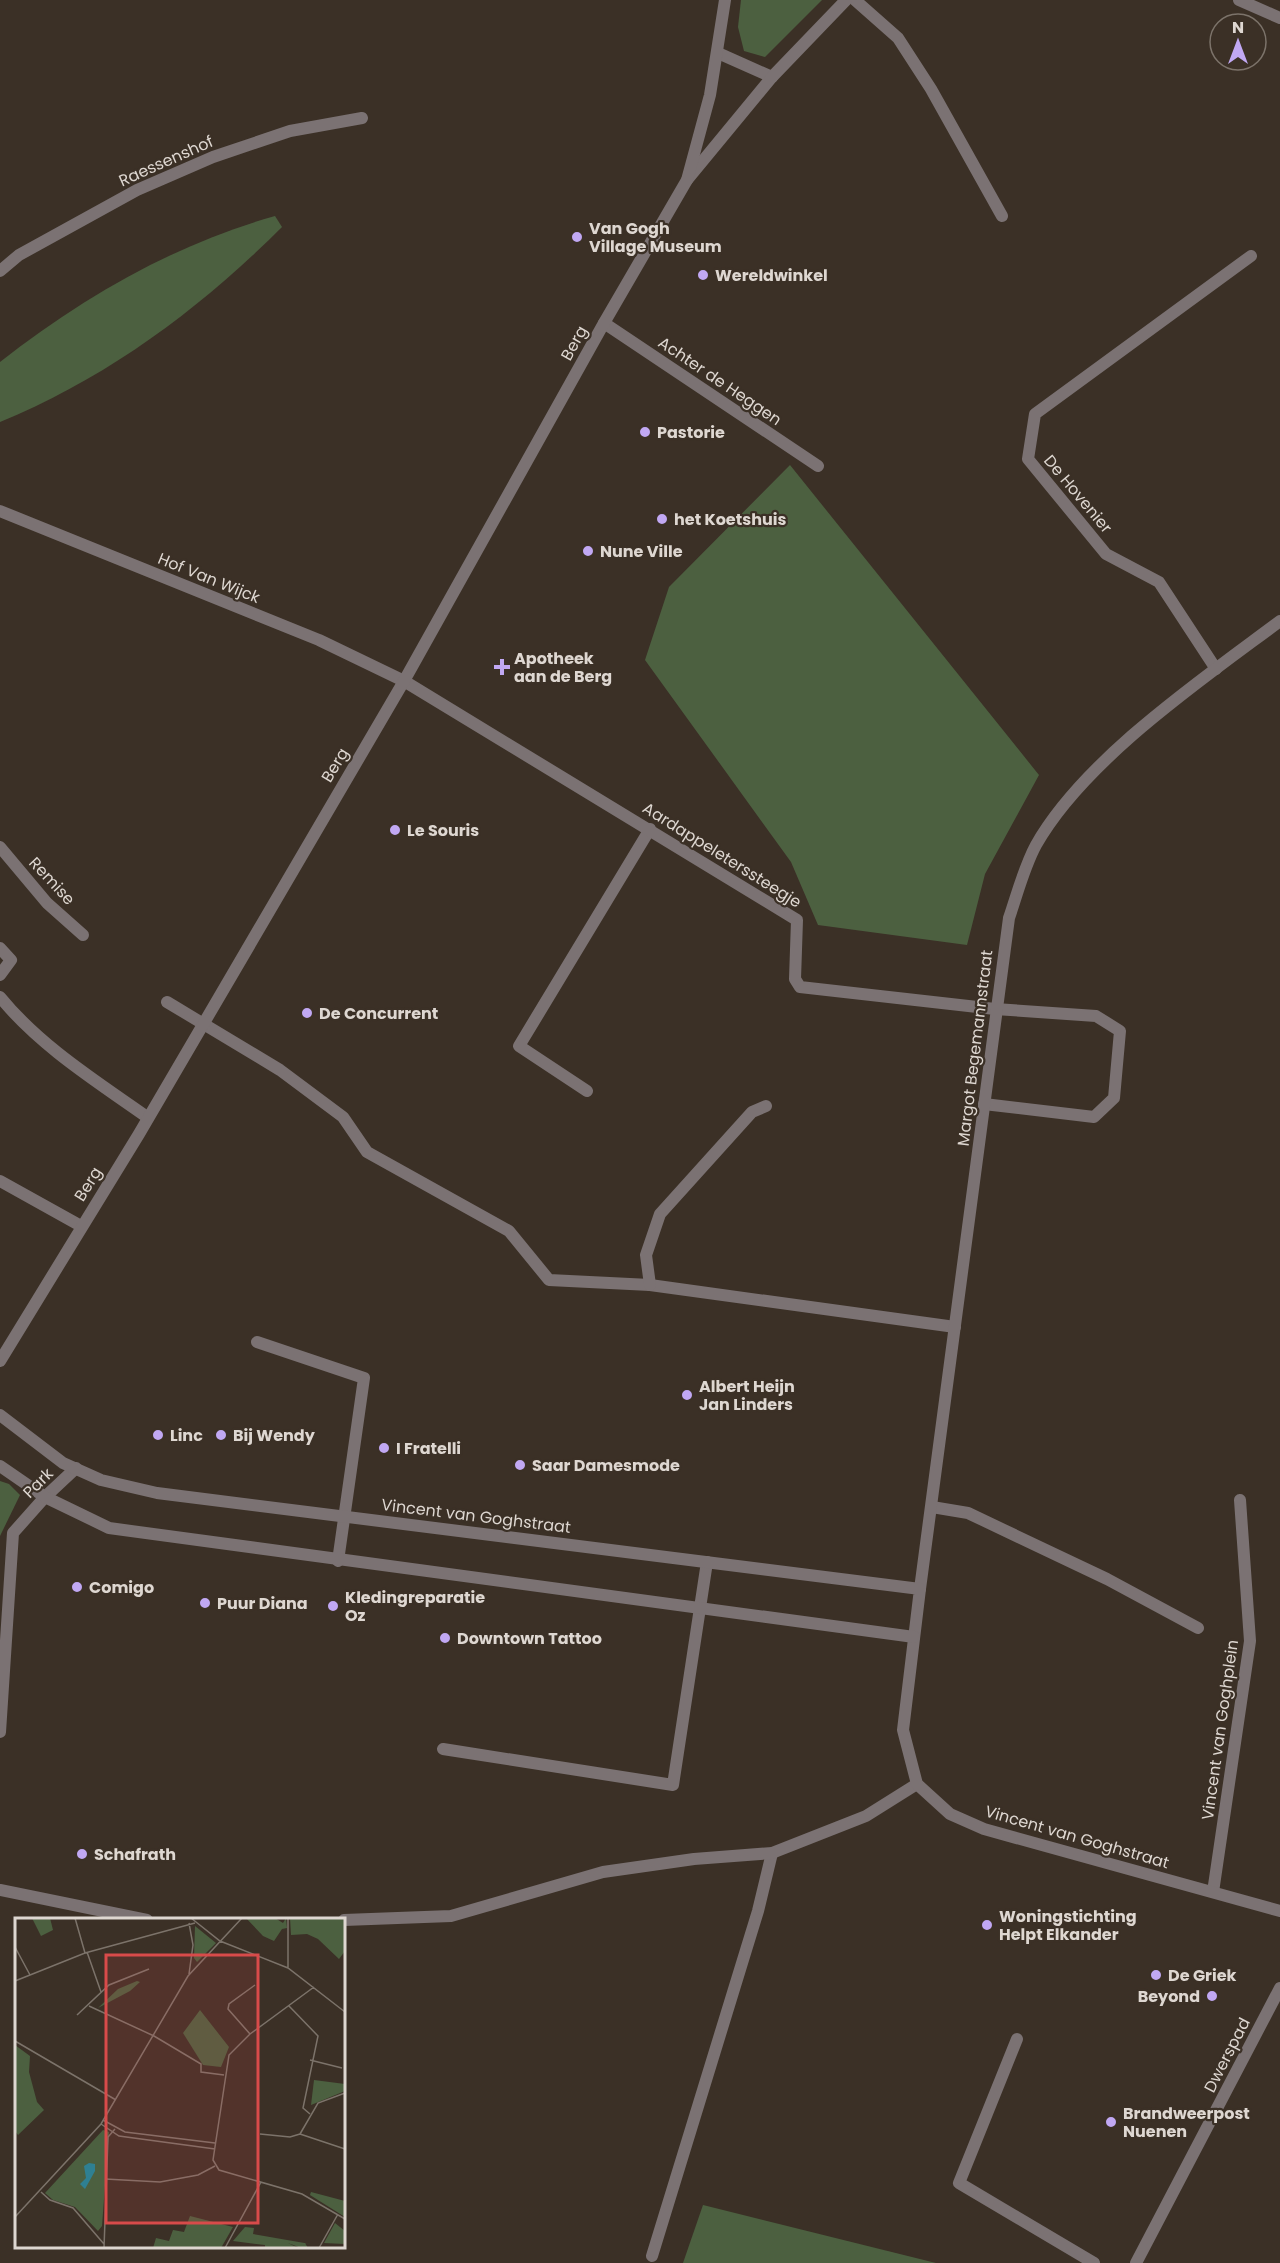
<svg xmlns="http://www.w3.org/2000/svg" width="1280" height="2263" font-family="Poppins,sans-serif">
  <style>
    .green { fill: #4c6040 }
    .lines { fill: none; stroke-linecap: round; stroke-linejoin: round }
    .service { stroke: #7b7273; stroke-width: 12 }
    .pedestrian { stroke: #7b7273; stroke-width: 12 }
    .minor { stroke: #7b7273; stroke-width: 12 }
    .tertiary { stroke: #7b7273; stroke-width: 12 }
    .poi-dot { fill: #c1a8f3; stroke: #3b3026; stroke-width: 2 }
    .labels { text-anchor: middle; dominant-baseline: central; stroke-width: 4.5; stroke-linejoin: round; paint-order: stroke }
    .street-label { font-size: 16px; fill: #ded7d1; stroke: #3b3026 }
    .poi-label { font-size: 16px; font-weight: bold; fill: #ded7d1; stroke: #3b3026; text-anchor: start }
    .inset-road { fill: none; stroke: #7c736a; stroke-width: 1.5 }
    .view { fill: #d84b4a; fill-opacity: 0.15; stroke: #d84b4a; stroke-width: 3 }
    .inset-edge { fill: none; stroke: #ded7d1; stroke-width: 3 }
  </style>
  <rect width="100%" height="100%" fill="#3b3026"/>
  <g class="green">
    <path d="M 741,0 L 822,0 L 765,57 L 744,51 L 738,27 Z"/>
    <path d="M 275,216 L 282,227 C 200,309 107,378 0,422 L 0,362 C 83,297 173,245 275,216 Z"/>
    <path d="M 790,465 L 1039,775 L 985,874 L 967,945 L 818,925 L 791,862 L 645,660 L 669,587 Z"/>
    <path d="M 0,1481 L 9,1484 L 20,1495 L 0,1536 Z"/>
    <path d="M 703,2205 L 936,2263 L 683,2263 Z"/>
  </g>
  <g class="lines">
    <g class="service">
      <path d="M 855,0 L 898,38 L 931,89 L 1002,216"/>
      <path d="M 604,323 L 818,466"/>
      <path d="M 0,847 L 47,903 L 83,935"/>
      <path d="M 0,948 L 11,960 L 0,975"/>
      <path d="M 0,997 C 40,1046 96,1081 147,1117"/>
      <path d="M 167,1002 L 280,1070 L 343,1117 L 367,1152 L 509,1231 L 549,1280 L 650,1285 L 955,1327"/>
      <path d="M 587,1091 L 519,1046 L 650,829"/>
      <path d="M 984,1104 L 1094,1117 L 1114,1098 L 1120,1031 L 1096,1016 L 995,1009"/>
      <path d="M 650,1285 L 646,1255 L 660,1214 L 752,1112 L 766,1106"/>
      <path d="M 257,1342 L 364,1378 L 338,1561"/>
      <path d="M 932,1507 L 968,1513 L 1107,1579 L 1198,1628"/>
      <path d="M 443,1749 L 673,1785 L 707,1562"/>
      <path d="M 1017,2039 L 959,2183 L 1094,2263"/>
      <path d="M 652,2256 L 758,1911 L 772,1853"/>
    </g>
    <path class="pedestrian" d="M 1213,1892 L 1250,1641 L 1240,1500"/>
    <g class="minor">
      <path d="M 1239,0 L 1280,18"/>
      <path d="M 718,53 L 772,77"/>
      <path d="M 687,180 L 772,77 L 846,0"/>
      <path d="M 0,271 L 19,255 L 137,190 L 213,157 L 290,131 L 362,118"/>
      <path d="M 0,511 L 319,640 L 404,681 L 797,920 L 795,979 L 800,987 L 995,1009"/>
      <path d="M 1216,669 L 1159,582 L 1106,554 L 1028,459 L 1035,414 L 1251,256"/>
      <path d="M 0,1181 L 81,1226"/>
      <path d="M 920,1589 L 1009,918 C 1017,895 1024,867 1036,845 C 1084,760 1201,680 1280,621"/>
      <path d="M 0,1732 L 13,1533 L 45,1497 L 76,1468"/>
      <path d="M 0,1890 L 147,1920"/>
      <path d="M 344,1920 L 451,1916 L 603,1872 L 694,1859 L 772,1853 L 866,1816 L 917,1784"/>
      <path d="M 1136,2263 L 1280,1988"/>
    </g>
    <g class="tertiary">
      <path d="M 0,1361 L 139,1134 L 404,681 L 604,323 L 687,180 L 710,95 L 725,0"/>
      <path d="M 0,1415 L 63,1463 L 101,1480 L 157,1493 L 920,1589 L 903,1730 L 917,1784 L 950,1814 L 984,1829 L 1280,1911"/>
      <path d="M 0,1466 L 45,1497 L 109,1528 L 914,1637"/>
    </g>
  </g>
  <g class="poi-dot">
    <circle cx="577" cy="237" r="6"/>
    <circle cx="703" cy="275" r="6"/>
    <circle cx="645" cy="432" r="6"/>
    <circle cx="662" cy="519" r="6"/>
    <circle cx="588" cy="551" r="6"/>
    <path d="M499 658h6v6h6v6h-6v6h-6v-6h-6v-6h6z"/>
    <circle cx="395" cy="830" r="6"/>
    <circle cx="307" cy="1013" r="6"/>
    <circle cx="687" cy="1395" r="6"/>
    <circle cx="158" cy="1435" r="6"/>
    <circle cx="221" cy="1435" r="6"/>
    <circle cx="384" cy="1448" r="6"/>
    <circle cx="520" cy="1465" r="6"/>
    <circle cx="77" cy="1587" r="6"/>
    <circle cx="205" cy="1603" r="6"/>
    <circle cx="333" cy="1606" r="6"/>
    <circle cx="445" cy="1638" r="6"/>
    <circle cx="82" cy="1854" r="6"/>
    <circle cx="987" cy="1925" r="6"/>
    <circle cx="1156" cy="1975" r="6"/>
    <circle cx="1212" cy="1996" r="6"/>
    <circle cx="1111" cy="2122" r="6"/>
  </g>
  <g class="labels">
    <g class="street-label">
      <text transform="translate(166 161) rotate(-24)">Raessenshof</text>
      <text transform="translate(574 343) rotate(-61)">Berg</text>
      <text transform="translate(720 381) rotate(34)">Achter de Heggen</text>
      <text transform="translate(1078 494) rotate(50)">De Hovenier</text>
      <text transform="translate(209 578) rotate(22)">Hof Van Wijck</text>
      <text transform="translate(335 765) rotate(-59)">Berg</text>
      <text transform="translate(722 855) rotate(32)">Aardappeleterssteegje</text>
      <text transform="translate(52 881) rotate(47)">Remise</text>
      <text transform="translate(975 1048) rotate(-83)">Margot Begemannstraat</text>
      <text transform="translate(88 1184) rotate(-58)">Berg</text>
      <text transform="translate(38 1483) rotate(-45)">Park</text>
      <text transform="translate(476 1516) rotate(7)">Vincent van Goghstraat</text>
      <text transform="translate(1220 1730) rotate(-82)">Vincent van Goghplein</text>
      <text transform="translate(1077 1837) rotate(16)">Vincent van Goghstraat</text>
      <text transform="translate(1227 2055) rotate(-63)">Dwerspad</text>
    </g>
    <g class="poi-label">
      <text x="589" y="228">Van Gogh<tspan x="589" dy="18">Village Museum</tspan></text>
      <text x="715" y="275">Wereldwinkel</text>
      <text x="657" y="432">Pastorie</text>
      <text x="674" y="519">het Koetshuis</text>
      <text x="600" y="551">Nune Ville</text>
      <text x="514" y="658">Apotheek<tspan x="514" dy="18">aan de Berg</tspan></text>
      <text x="407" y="830">Le Souris</text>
      <text x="319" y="1013">De Concurrent</text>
      <text x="699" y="1386">Albert Heijn<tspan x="699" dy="18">Jan Linders</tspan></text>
      <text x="170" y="1435">Linc</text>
      <text x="233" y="1435">Bij Wendy</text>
      <text x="396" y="1448">I Fratelli</text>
      <text x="532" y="1465">Saar Damesmode</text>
      <text x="89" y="1587">Comigo</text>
      <text x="345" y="1597">Kledingreparatie<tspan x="345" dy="18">Oz</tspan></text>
      <text x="217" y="1603">Puur Diana</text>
      <text x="457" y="1638">Downtown Tattoo</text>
      <text x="94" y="1854">Schafrath</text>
      <text x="999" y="1916">Woningstichting<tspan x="999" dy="18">Helpt Elkander</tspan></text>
      <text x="1168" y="1975">De Griek</text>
      <text x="1200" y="1996" text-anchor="end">Beyond</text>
      <text x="1123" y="2113">Brandweerpost<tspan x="1123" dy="18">Nuenen</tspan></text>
    </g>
  </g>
  <g transform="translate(15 1918)">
    <rect width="330" height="330" fill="#3b3026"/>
    <path d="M 17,0 L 35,0 L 38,12 L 26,18 ZM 231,0 L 260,0 L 268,5 L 271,0 L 272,10 L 267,11 L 259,23 L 248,18 ZM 275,0 L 330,0 L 330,33 L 324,41 L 303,21 L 292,16 L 276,17 ZM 180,8 L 201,25 L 182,44 L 179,40 ZM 122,63 L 125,64 L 115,73 L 83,90 L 103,71 ZM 185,92 L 214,129 L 206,149 L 188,147 L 168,115 ZM 0,127 L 15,138 L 14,154 L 22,184 L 29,192 L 3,217 L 0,213 ZM 299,162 L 330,166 L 330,173 L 296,187 ZM 88,212 L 94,214 L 87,308 L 83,313 L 60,289 L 38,282 L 30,275 ZM 296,274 L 330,283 L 330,299 L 295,277 ZM 175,298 L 218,309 L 206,330 L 138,330 L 141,320 L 154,323 L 158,312 L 169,314 ZM 320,305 L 330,313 L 330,326 L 309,325 ZM 230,309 L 239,310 L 238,316 L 301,327 L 290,325 L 293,330 L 286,330 L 273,325 L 283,330 L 250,330 L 250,327 L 218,323 Z" fill="#4c6040"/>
    <path d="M 74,245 L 80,246 L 80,253 L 70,271 L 65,266 L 71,260 L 69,248 Z" fill="#2f8092"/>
    <path class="inset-road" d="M 60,0 L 70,35M 176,0 L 205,23 L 273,50 L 330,94M 273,0 L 273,50M 0,29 L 15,57M 72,34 L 86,74M 174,56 L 178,27 L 174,5M 0,63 L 70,35 L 180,5M 299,69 L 235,116 L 214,137 L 198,242 L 204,252 L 287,276 L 330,301M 74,88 L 139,118 L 186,146 L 186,154 L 209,157M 274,88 L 303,118 L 288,190 L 295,196M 62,97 L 94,67 L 134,51M 235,116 L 213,91 L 214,86 L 240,67M 0,123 L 101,182M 295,142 L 327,150M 88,202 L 110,214 L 200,225M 86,206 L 104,218 L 200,231M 245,216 L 275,219 L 285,216M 285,216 L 303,185 L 330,175M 285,216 L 330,231M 90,261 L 145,264 L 183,257 L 200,248M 26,274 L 35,282 L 58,290 L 89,326M 0,299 L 86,206 L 173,58 L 227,0M 89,330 L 93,219 L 100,211M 210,330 L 246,264M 304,330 L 323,296"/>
    <path class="view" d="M 91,37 L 243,37 L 243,305 L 91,305 Z"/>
    <rect width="330" height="330" class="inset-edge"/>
  </g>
  <g transform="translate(1238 42)"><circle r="28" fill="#3b3026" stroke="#7c736a" stroke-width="1.5"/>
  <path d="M0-4.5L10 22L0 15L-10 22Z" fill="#c1a8f3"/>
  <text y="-9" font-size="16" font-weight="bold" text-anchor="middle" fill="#ded7d1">N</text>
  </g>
</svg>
